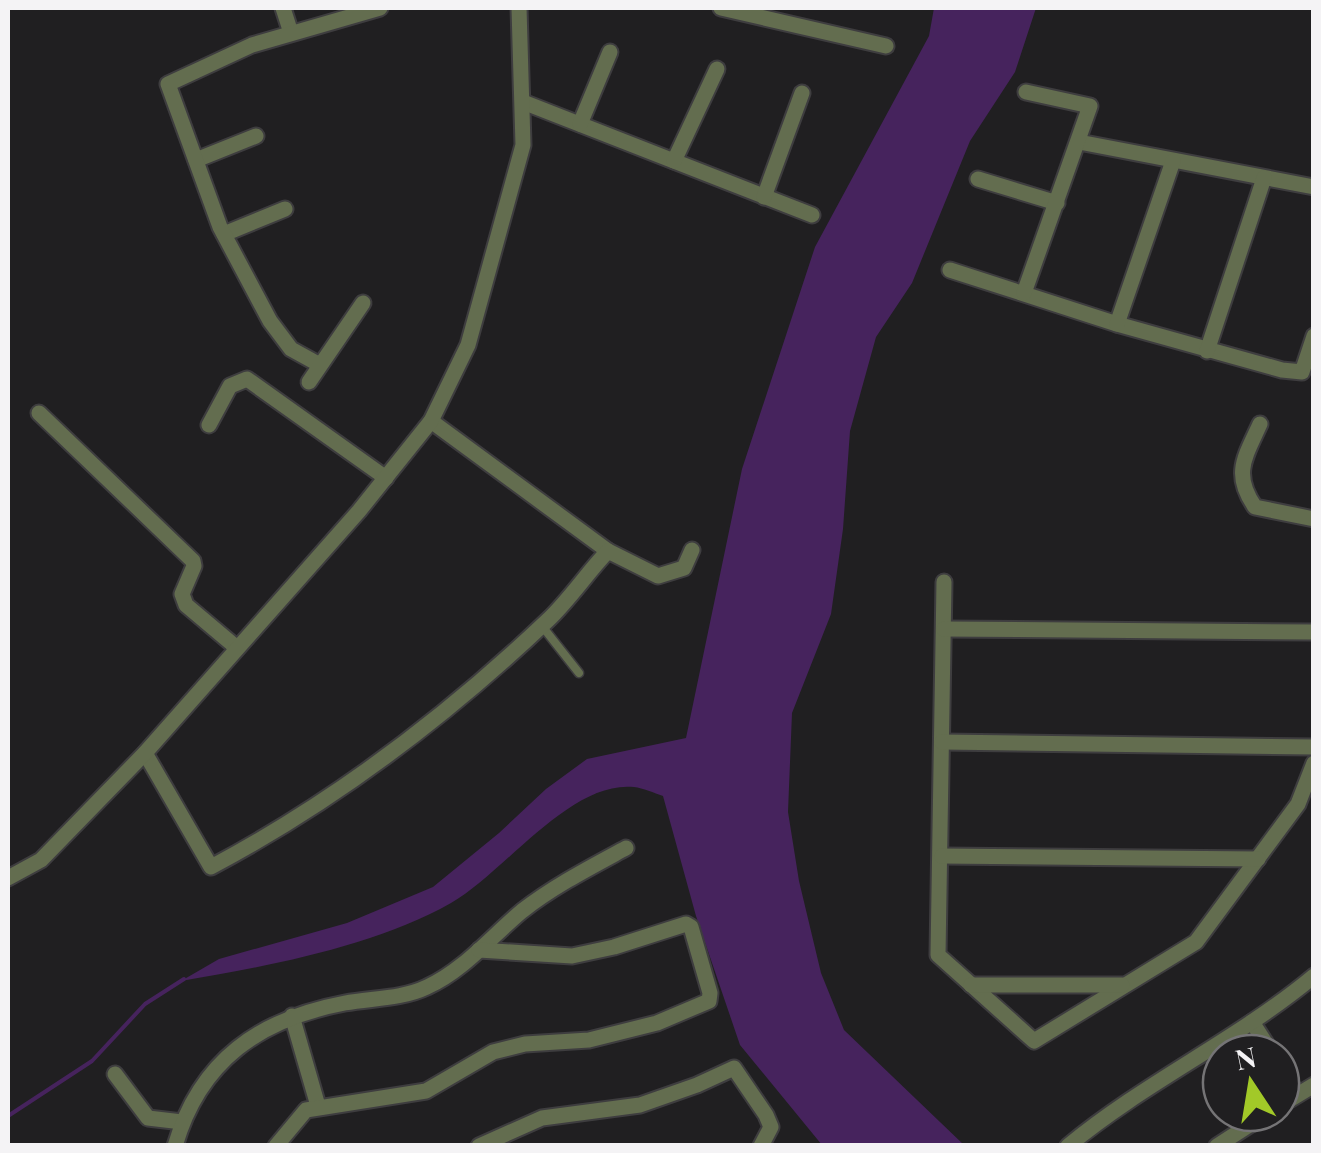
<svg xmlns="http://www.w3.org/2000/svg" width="1321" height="1153" font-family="'Playfair Display',serif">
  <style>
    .water { fill: #46235d }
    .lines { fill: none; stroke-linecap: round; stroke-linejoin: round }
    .stream { stroke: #46235d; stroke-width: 4 }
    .lane-casing { stroke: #3e3d3f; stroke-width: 11 }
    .street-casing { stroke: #3e3d3f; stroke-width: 19 }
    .lane { stroke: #636d4f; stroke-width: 8 }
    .street { stroke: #636d4f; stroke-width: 15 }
  </style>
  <rect width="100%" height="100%" fill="#201f21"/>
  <path class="water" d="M 934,8 L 1036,8 L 1015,72 L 970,141 L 912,283 L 876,337 L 850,431 L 843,529 L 831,614 L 792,713 L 788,812 L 799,881 L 821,973 L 844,1030 L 964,1145 L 822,1145 L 740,1045 L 696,916 L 663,796 C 654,793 643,788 634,787 C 570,780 503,874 451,903 C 373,947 268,966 181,981 L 219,959 L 347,923 L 433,887 L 499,833 L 546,789 L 587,759 L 686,738 L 742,469 L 815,247 L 929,36 Z"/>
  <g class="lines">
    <path class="stream" d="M 8,1116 L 92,1061 L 145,1004 L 184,979"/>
    <defs>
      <path id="lane" d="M 542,626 L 579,673"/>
      <g id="street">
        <path d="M 283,8 L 291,33"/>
        <path d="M 721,8 L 886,46"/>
        <path d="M 523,102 L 812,215"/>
        <path d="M 580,124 L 610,52"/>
        <path d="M 1079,142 L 1314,187"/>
        <path d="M 196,160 L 256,136"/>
        <path d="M 674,161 L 717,69"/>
        <path d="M 978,179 L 1057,203"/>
        <path d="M 764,197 L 802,93"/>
        <path d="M 224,234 L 285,209"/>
        <path d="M 950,270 L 1117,324 L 1282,370 L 1302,372 L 1314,336"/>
        <path d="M 1024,293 L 1090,106 L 1026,92"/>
        <path d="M 1117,324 L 1173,161"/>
        <path d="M 1207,351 L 1264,178"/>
        <path d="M 320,365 L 291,349 L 270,321 L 220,227 L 168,84 L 252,45 L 380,8"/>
        <path d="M 309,382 L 363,303"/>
        <path d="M 39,413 L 193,561 L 194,566 L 182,594 L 186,605 L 237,648"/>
        <path d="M 431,421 L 608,551"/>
        <path d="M 1260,424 C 1245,457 1232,474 1255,507 L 1314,519"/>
        <path d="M 209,425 L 230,386 L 247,379 L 386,478"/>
        <path d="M 944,582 L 938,955 L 1034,1041 L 1196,942 L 1298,804 L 1314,763"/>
        <path d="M 944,629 L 1314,632"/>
        <path d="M 942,742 L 1314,747"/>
        <path d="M 145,753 L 211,867 C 335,801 447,716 548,620 C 570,599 587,573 608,551 L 658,576 L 684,568 L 692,550"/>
        <path d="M 942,856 L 1258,859"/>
        <path d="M 8,878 L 41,860 L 145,753 L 359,511 L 431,421 L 468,345 L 523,145 L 519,8"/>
        <path d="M 971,985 L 1122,985"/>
        <path d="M 292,1016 L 318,1106"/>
        <path d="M 1252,1022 L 1272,1053"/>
        <path d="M 1281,1068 L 1297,1094"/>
        <path d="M 115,1074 L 148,1118 L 182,1122"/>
        <path d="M 1281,1105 L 1314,1085"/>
        <path d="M 175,1146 C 200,1060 260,1019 345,1003 C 372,998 402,999 427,987 C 463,971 492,936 522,911 C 554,886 591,867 626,848"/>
        <path d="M 276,1146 L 306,1110 L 426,1091 L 493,1052 L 525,1044 L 589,1040 L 657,1023 L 709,1001 L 710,993 L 691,927 L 686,924 L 614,947 L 572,956 L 479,950"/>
        <path d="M 479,1146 L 542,1118 L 640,1105 L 697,1085 L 734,1068 L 766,1115 L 771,1127 L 761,1146"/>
        <path d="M 1068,1146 C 1145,1082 1237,1040 1314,976"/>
        <path d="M 1217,1146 L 1268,1113"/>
      </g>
    </defs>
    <use href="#lane" class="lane-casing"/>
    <use href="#street" class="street-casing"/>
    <use href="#lane" class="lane"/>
    <use href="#street" class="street"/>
  </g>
  <rect width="1321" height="1153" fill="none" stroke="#f4f3f5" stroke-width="20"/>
  <g transform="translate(1251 1083) rotate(348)"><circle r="48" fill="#201f21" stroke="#757476" stroke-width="2.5"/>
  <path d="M0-8L18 38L0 25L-18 38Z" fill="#a2c928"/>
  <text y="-15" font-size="28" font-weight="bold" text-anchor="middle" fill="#f4f3f5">N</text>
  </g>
</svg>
